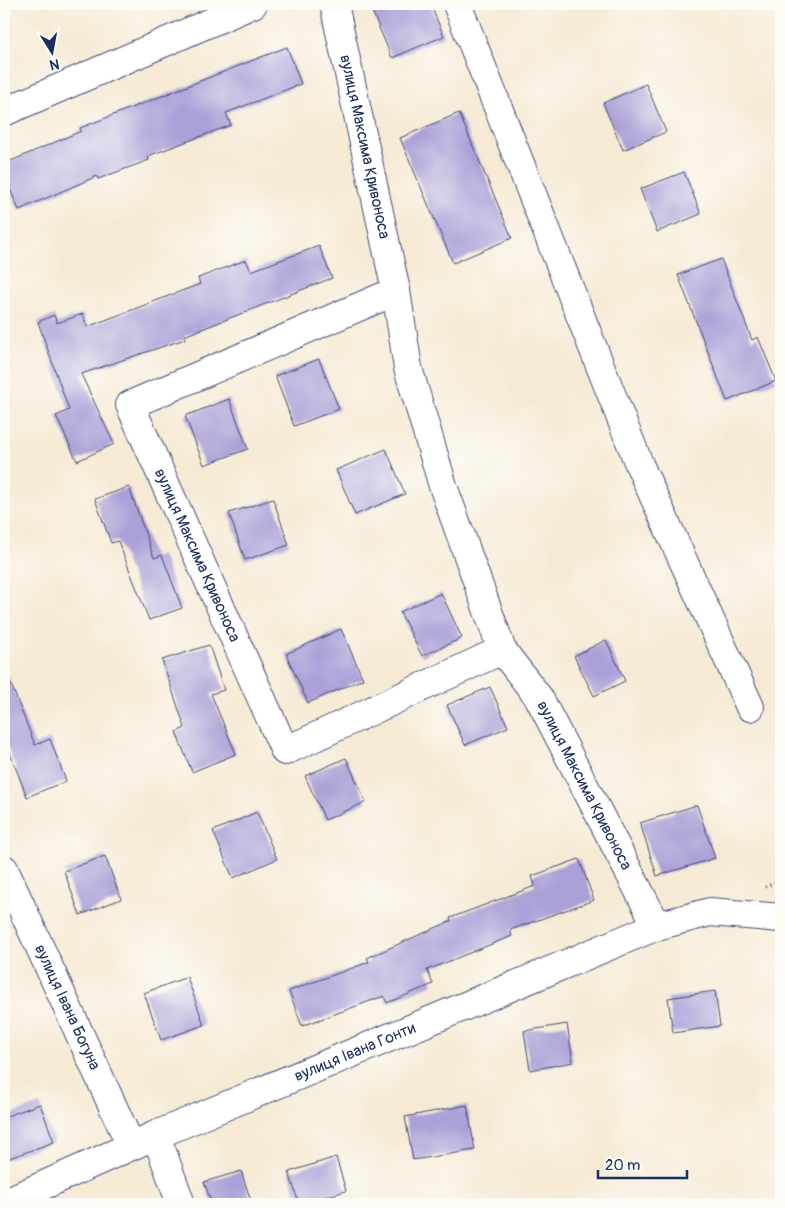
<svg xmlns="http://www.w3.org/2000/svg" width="785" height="1208" font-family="Pangolin,sans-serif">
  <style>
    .building { fill: #aba1d8 }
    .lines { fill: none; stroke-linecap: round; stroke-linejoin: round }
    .minor-casing { stroke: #3c4b70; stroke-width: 30 }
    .path { stroke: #3c4b70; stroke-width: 3; stroke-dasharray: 1 4; stroke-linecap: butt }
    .minor { stroke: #fff; stroke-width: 28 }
    .labels { text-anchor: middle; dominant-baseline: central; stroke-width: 4; stroke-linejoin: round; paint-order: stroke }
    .street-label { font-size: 16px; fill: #1b2f5e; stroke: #fdfcf7 }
  </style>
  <rect width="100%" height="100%" fill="#fdfcf7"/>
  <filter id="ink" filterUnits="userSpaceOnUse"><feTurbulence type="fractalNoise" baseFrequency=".02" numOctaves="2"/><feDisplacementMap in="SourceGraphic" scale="10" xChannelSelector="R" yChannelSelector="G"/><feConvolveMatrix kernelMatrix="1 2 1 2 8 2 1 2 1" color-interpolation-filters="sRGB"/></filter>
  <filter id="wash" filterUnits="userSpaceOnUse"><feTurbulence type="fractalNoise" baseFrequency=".0096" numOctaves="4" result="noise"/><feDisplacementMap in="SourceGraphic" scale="20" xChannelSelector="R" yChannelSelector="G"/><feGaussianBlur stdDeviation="1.12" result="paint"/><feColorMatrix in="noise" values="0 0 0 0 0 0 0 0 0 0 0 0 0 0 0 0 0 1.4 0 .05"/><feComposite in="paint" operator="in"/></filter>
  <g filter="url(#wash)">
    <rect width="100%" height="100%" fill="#f6ead5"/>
    <g id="blocks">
      <g class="building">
        <path d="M 369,4 L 430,4 L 444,36 L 392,58 Z"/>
        <path d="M 287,47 L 301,84 L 226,113 L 231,125 L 148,156 L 149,160 L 98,179 L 97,176 L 19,210 L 4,175 L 4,164 L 81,131 L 80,128 Z"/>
        <path d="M 646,84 L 666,132 L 623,150 L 603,103 Z"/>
        <path d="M 459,113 L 512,238 L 453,263 L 400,138 Z"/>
        <path d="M 684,172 L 701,214 L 657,232 L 640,189 Z"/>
        <path d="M 319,246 L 332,278 L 184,336 L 185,339 L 81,374 L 114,444 L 77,461 L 56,416 L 69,410 L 38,322 L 54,315 L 57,323 L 83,314 L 87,327 L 200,284 L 198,278 L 246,260 L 251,271 Z"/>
        <path d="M 721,259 L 752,340 L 758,337 L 776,381 L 727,401 L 678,275 Z"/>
        <path d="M 319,359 L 339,409 L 294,426 L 275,376 Z"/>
        <path d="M 229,399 L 248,449 L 204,465 L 185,416 Z"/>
        <path d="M 386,449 L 405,494 L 355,515 L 336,470 Z"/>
        <path d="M 129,487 L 154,558 L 162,555 L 182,608 L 149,620 L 118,541 L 111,543 L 95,499 Z"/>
        <path d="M 273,499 L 289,545 L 245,560 L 229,513 Z"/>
        <path d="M 441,593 L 462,638 L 422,656 L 400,612 Z"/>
        <path d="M 341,629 L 363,679 L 308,703 L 286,654 Z"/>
        <path d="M 606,640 L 625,681 L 594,696 L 574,656 Z"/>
        <path d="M 209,645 L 224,690 L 211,694 L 236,754 L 192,772 L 176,732 L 185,728 L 162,660 Z"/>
        <path d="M 5,669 L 35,745 L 50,739 L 66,781 L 27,797 L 4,738 Z"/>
        <path d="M 490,687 L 508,727 L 465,745 L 447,705 Z"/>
        <path d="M 346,758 L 366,802 L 325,820 L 305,776 Z"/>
        <path d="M 697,805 L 715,858 L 657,876 L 640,823 Z"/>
        <path d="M 257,812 L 277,859 L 233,878 L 213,831 Z"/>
        <path d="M 105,856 L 121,899 L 80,915 L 64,871 Z"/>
        <path d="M 579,859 L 594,900 L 510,930 L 512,936 L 427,970 L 433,984 L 387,1003 L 384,996 L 302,1026 L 289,991 L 369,962 L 367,958 L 451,921 L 450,918 L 535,886 L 532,876 Z"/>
        <path d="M 187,977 L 204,1025 L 161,1040 L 144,993 Z"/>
        <path d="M 715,991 L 720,1026 L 673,1033 L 668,998 Z"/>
        <path d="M 567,1024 L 573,1062 L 530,1070 L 524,1031 Z"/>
        <path d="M 40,1104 L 54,1142 L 4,1160 L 4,1117 Z"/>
        <path d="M 467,1105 L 475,1150 L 413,1160 L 405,1117 Z"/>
        <path d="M 336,1157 L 346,1191 L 299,1204 L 289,1172 Z"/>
        <path d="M 241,1171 L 252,1204 L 212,1204 L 204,1182 Z"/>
      </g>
    </g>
  </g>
  <g filter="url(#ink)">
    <use href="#blocks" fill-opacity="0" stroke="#3c4b70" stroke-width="1"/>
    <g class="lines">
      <defs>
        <g id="minor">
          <path id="s1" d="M 334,4 L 396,291 L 408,368 L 443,486 L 502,650 L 539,698 L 657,926"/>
          <path d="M 457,4 L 639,464 L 750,707"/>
          <path d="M 4,112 L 253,4"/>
          <path id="s2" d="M 396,291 L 130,405 L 285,751 L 502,650"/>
          <path id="s3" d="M 4,869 L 131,1146"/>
          <path d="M 156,1135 L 181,1204"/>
          <path id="s4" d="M 4,1203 L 156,1135 L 657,926 L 710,912 L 781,918"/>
        </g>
      </defs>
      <use href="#minor" class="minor-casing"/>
      <path class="path" d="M 765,887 L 781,880"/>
      <use href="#minor" class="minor"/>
    </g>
  </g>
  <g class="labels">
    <g class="street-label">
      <text stroke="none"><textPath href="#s1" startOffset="146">вулиця Максима Кривоноса</textPath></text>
      <text stroke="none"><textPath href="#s2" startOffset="454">вулиця Максима Кривоноса</textPath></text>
      <text stroke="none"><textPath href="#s1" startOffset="828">вулиця Максима Кривоноса</textPath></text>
      <text stroke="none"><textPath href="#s3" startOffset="152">вулиця Івана Богуна</textPath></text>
      <text stroke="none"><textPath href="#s4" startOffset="382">вулиця Івана Гонти</textPath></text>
    </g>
  </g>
  <rect width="785" height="1208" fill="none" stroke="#fdfcf7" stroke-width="20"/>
  <g transform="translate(52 52) rotate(169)" stroke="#fdfcf7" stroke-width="4" paint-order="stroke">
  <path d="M0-4L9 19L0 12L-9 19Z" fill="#1b2f5e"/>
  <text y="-8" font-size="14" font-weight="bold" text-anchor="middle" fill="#1b2f5e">N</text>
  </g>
  <path d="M598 1170v8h89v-8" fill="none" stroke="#1b2f5e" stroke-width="2.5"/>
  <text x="605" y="1170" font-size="15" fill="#1b2f5e" stroke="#fdfcf7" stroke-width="4" paint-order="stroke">20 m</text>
</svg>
